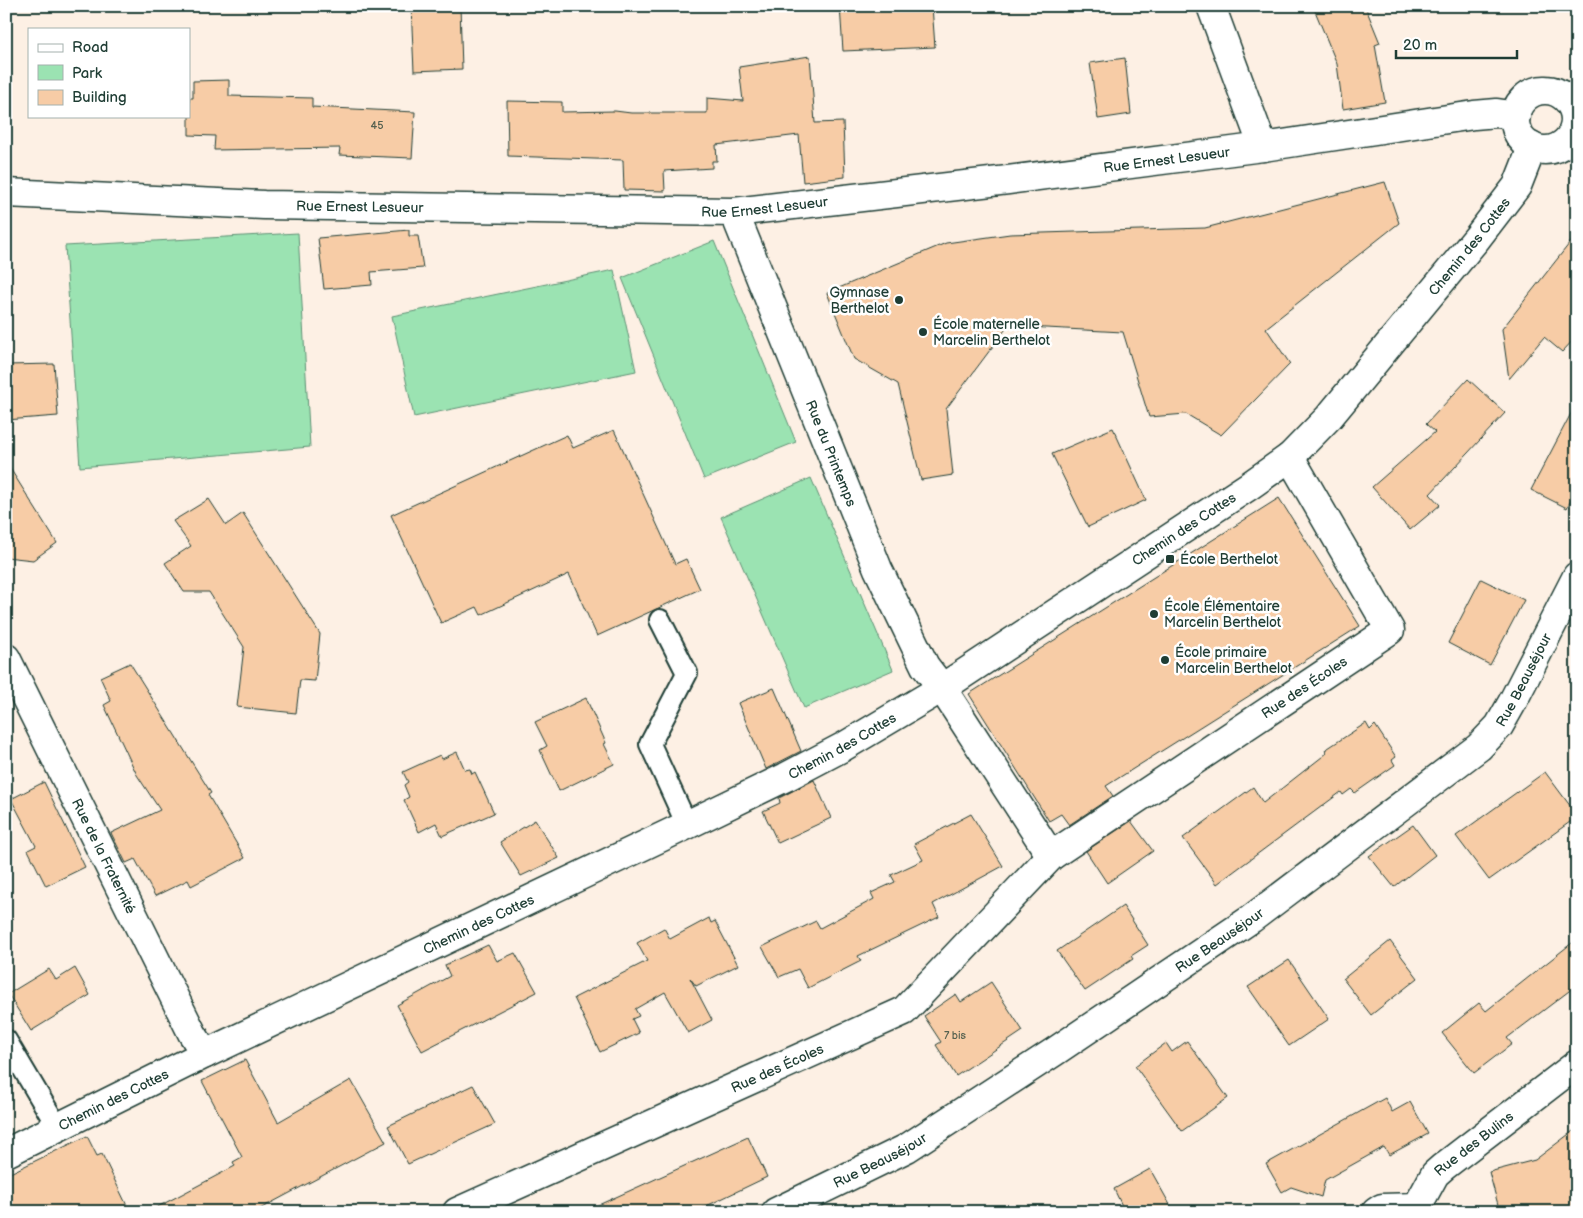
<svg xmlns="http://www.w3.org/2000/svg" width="1583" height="1218" font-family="'Balsamiq Sans',sans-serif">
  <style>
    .green { fill: #9be3b2; stroke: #5d9073 }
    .building { fill: #f7cca6; stroke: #1f3d34 }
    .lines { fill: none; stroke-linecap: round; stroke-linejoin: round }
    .lane-casing { stroke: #1f3d34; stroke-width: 24 }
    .street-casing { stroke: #1f3d34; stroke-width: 31 }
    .lane { stroke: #fff; stroke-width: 20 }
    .street { stroke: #fff; stroke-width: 28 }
    .poi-dot { fill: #1f3d34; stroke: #fff; stroke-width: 2 }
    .labels { text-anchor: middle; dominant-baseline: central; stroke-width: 5; stroke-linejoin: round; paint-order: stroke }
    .number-label { font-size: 11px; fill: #556150 }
    .street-label { font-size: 14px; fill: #1f3d34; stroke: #fff }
    .poi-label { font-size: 14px; fill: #1f3d34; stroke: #fff; text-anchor: start }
  </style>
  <rect width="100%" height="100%" fill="#fdf0e4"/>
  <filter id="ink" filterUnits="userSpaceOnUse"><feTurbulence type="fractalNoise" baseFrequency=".02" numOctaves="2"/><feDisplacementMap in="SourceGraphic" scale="10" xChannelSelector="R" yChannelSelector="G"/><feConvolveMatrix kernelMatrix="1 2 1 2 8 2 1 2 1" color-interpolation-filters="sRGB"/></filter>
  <g filter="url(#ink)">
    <g class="green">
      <path d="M 298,233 L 310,447 L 80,467 L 65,246 Z"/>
      <path d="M 714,241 L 796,442 L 704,479 L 622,278 Z"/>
      <path d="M 614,270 L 636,371 L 414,417 L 392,316 Z"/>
      <path d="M 811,478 L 893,670 L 804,708 L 721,517 Z"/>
    </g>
    <g class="building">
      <path d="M 411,6 L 460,6 L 462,69 L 414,71 Z"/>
      <path d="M 840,6 L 932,6 L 935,47 L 843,51 Z"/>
      <path d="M 1313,6 L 1365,6 L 1380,43 L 1375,45 L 1385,102 L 1343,109 L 1337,64 Z"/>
      <path d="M 810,56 L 815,123 L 843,122 L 845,177 L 803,182 L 799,135 L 716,145 L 717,161 L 712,161 L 712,168 L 664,171 L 665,191 L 624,190 L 623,160 L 508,156 L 507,101 L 562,102 L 562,112 L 615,111 L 631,113 L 707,113 L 707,98 L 743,101 L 739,67 Z"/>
      <path d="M 1125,58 L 1131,114 L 1098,119 L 1090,63 Z"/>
      <path d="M 229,80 L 229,96 L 312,98 L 312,107 L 415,112 L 412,158 L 339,155 L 340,148 L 214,150 L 215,136 L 189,135 L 189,98 L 193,98 L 193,81 Z"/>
      <path d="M 1385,182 L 1399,223 L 1266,328 L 1290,364 L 1221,435 L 1186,414 L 1149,417 L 1123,332 L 1008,326 L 946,409 L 953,475 L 921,480 L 898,384 L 854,359 L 827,293 L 946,243 L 1010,234 L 1205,228 Z"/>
      <path d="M 409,230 L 409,236 L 418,236 L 423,268 L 371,272 L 372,285 L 324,289 L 318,238 Z"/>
      <path d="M 1577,234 L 1577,336 L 1562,352 L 1544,337 L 1509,379 L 1502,329 Z"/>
      <path d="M 54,364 L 58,416 L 6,420 L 6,365 Z"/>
      <path d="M 1468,379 L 1505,413 L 1430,494 L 1440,505 L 1410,530 L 1372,487 L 1435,432 L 1426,424 Z"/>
      <path d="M 1577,402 L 1577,488 L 1567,508 L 1531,490 Z"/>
      <path d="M 1113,428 L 1146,500 L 1088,527 L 1052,454 Z"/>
      <path d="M 614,430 L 675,564 L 686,559 L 700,589 L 597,636 L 569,574 L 481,615 L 477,607 L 441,623 L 391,515 L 567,435 L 573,448 Z"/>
      <path d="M 6,462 L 57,543 L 33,560 L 6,557 Z"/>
      <path d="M 1279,498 L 1360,626 L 1106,786 L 1113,796 L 1069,825 L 1061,814 L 1049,821 L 969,694 Z"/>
      <path d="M 209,499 L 226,525 L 243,513 L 320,634 L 315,681 L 300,680 L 296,713 L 237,707 L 244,647 L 209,592 L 184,592 L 165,563 L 191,546 L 173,521 Z"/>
      <path d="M 1481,579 L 1524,600 L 1490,665 L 1448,643 Z"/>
      <path d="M 130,663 L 211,793 L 208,795 L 245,858 L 191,886 L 188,880 L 155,896 L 135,859 L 126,863 L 111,833 L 160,810 L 137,775 L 104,705 L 111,701 L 100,677 Z"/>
      <path d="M 774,688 L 801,751 L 766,769 L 738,703 Z"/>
      <path d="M 586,698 L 606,743 L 604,744 L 614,764 L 559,791 L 540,750 L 547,746 L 535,722 Z"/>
      <path d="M 1366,723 L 1370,730 L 1375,725 L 1396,757 L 1392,760 L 1395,765 L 1355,793 L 1351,789 L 1343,795 L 1341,792 L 1217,884 L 1183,838 L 1253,787 L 1263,803 L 1327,753 L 1325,750 Z"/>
      <path d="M 457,752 L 465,770 L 470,769 L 472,774 L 475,772 L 494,813 L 442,836 L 436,823 L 419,832 L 404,800 L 409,797 L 404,785 L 408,782 L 403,772 L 440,755 L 442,759 Z"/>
      <path d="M 1545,772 L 1577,815 L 1577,817 L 1489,880 L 1456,836 Z"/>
      <path d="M 814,780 L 831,818 L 778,843 L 763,811 L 780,803 L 779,798 Z"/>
      <path d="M 44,782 L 85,867 L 46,886 L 28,850 L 36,846 L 11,799 Z"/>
      <path d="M 971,814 L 1003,866 L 933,904 L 939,917 L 858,956 L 861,961 L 808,988 L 798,969 L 779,977 L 762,947 L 816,921 L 820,928 L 874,899 L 871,893 L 895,882 L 891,875 L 923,860 L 914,844 Z"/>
      <path d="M 535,820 L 559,858 L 521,876 L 500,842 Z"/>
      <path d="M 1131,821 L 1153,851 L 1107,883 L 1086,851 Z"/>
      <path d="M 1413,825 L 1435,855 L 1394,887 L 1369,856 Z"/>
      <path d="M 1123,906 L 1148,945 L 1131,956 L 1133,959 L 1085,991 L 1057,951 Z"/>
      <path d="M 709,918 L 711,923 L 715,921 L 738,965 L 696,986 L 690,978 L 712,1020 L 688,1033 L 665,992 L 635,1009 L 639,1016 L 632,1019 L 639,1033 L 600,1052 L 574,998 L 647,961 L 637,943 L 664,928 L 670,939 Z"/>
      <path d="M 1577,939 L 1577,985 L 1507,1038 L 1512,1044 L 1474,1073 L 1442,1033 L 1479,1003 L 1486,1011 Z"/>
      <path d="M 1390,941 L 1418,978 L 1371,1015 L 1343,979 Z"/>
      <path d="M 488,945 L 497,961 L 515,953 L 537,992 L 422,1051 L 397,1005 L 450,976 L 445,965 Z"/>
      <path d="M 1289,960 L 1329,1019 L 1289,1046 L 1248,987 Z"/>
      <path d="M 75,968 L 90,995 L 31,1031 L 8,994 L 49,969 L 56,980 Z"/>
      <path d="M 991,982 L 1023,1031 L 956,1076 L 936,1045 L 941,1042 L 924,1016 L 956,994 L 961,1002 Z"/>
      <path d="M 1187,1041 L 1228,1098 L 1182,1131 L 1135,1066 L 1166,1043 L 1172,1052 Z"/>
      <path d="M 245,1060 L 278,1122 L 351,1080 L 386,1142 L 254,1212 L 148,1212 L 235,1166 L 233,1162 L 242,1157 L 202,1081 Z"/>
      <path d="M 473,1085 L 495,1124 L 408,1164 L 388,1126 Z"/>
      <path d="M 1385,1098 L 1392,1112 L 1410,1102 L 1428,1134 L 1389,1155 L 1384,1147 L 1325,1180 L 1321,1197 L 1291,1187 L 1282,1192 L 1266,1164 Z"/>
      <path d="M 1577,1128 L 1577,1212 L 1500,1212 L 1489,1172 L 1535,1160 Z"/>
      <path d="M 87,1136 L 97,1156 L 102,1154 L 130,1212 L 6,1212 L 6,1175 Z"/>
      <path d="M 748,1137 L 767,1177 L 694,1212 L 583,1212 Z"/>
      <path d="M 1150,1169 L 1174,1212 L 1125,1212 L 1114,1189 Z"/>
    </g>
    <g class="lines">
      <defs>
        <g id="lane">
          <path d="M 660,620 L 687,673 L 650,744 L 687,825"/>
          <path d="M 6,1040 L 58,1128"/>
        </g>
        <g id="street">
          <path d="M 1211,6 L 1263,147"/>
          <circle cx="1545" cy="120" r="30"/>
          <path id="s1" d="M 6,193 L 264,205 L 734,212 L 1008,180 L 1263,147 L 1474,115 L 1497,113 L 1516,116"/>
          <path id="s2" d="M 734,212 L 878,569 L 925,666 L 942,688 L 1051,856"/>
          <path id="s3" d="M 6,658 L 192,1033 L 205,1054"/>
          <path id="s4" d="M 6,1153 L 205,1054 L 687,825 L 786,777 L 843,747 L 942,688 L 1249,486 L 1290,457 L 1329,417 L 1477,238 L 1517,186 L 1528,158 L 1531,146"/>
          <path id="s5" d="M 457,1212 L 904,1011 L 1051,856 L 1390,630 L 1290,457"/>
          <path id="s6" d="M 776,1212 L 907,1148 L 1054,1052 L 1251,919 L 1479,747 L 1499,726 L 1512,703 L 1577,576"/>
          <path id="s7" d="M 1376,1212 L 1382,1208 L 1417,1207 L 1435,1174 L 1443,1167 L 1577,1064"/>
        </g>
      </defs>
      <use href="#lane" class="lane-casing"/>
      <use href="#street" class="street-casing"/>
      <use href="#lane" class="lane"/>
      <use href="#street" class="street"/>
    </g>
  </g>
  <g class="poi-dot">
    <circle cx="899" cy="300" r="5"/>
    <circle cx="923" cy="332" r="5"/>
    <rect x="1165" y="554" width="10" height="10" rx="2.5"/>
    <circle cx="1154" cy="614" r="5"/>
    <circle cx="1165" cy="660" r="5"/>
  </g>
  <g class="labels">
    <g class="number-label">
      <text x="377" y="125">45</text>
      <text x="955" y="1035">7 bis</text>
    </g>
    <g class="street-label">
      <text stroke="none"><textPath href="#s1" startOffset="1164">Rue Ernest Lesueur</textPath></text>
      <text stroke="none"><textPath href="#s1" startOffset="354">Rue Ernest Lesueur</textPath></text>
      <text stroke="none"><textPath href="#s1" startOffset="759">Rue Ernest Lesueur</textPath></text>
      <text stroke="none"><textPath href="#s4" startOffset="1740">Chemin des Cottes</textPath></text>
      <text stroke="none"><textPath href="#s2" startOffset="260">Rue du Printemps</textPath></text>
      <text stroke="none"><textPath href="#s4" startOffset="1335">Chemin des Cottes</textPath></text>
      <text stroke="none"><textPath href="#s6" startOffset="926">Rue Beauséjour</textPath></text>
      <text stroke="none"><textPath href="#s5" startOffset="1008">Rue des Écoles</textPath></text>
      <text stroke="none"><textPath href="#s4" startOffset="930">Chemin des Cottes</textPath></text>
      <text stroke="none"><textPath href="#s3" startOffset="221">Rue de la Fraternité</textPath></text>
      <text stroke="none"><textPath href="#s4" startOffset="525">Chemin des Cottes</textPath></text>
      <text stroke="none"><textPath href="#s6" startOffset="521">Rue Beauséjour</textPath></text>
      <text stroke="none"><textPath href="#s5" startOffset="351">Rue des Écoles</textPath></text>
      <text stroke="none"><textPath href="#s4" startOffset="120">Chemin des Cottes</textPath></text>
      <text stroke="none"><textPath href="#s7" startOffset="129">Rue des Bulins</textPath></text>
      <text stroke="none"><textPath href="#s6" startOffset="116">Rue Beauséjour</textPath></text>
    </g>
    <g class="poi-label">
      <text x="889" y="292" text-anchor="end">Gymnase<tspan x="889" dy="16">Berthelot</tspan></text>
      <text x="933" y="324">École maternelle<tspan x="933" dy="16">Marcelin Berthelot</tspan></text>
      <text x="1180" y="559">École Berthelot</text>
      <text x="1164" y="606">École Élémentaire<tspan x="1164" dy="16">Marcelin Berthelot</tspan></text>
      <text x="1175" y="652">École primaire<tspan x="1175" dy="16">Marcelin Berthelot</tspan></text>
    </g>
  </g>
  <rect width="1583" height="1218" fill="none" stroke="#fff" stroke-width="25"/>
  <rect x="12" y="12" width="1558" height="1193" fill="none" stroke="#1f3d34" stroke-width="2" filter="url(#ink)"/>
  <rect x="28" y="28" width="162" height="90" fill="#ffffff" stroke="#a5b1ae"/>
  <rect x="38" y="44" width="25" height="8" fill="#ffffff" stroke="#a5b1ae"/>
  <text x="72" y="52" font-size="15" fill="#1f3d34">Road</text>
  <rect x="38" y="65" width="25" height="15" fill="#9be3b2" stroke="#a5b1ae"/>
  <text x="72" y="78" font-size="15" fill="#1f3d34">Park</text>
  <rect x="38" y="90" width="25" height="15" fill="#f7cca6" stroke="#a5b1ae"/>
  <text x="72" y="102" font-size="15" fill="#1f3d34">Building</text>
  <path d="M1396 50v8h121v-8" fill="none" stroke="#1f3d34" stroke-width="2.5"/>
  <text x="1403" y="50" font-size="15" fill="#1f3d34" stroke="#ffffff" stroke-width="4" paint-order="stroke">20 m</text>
</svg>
